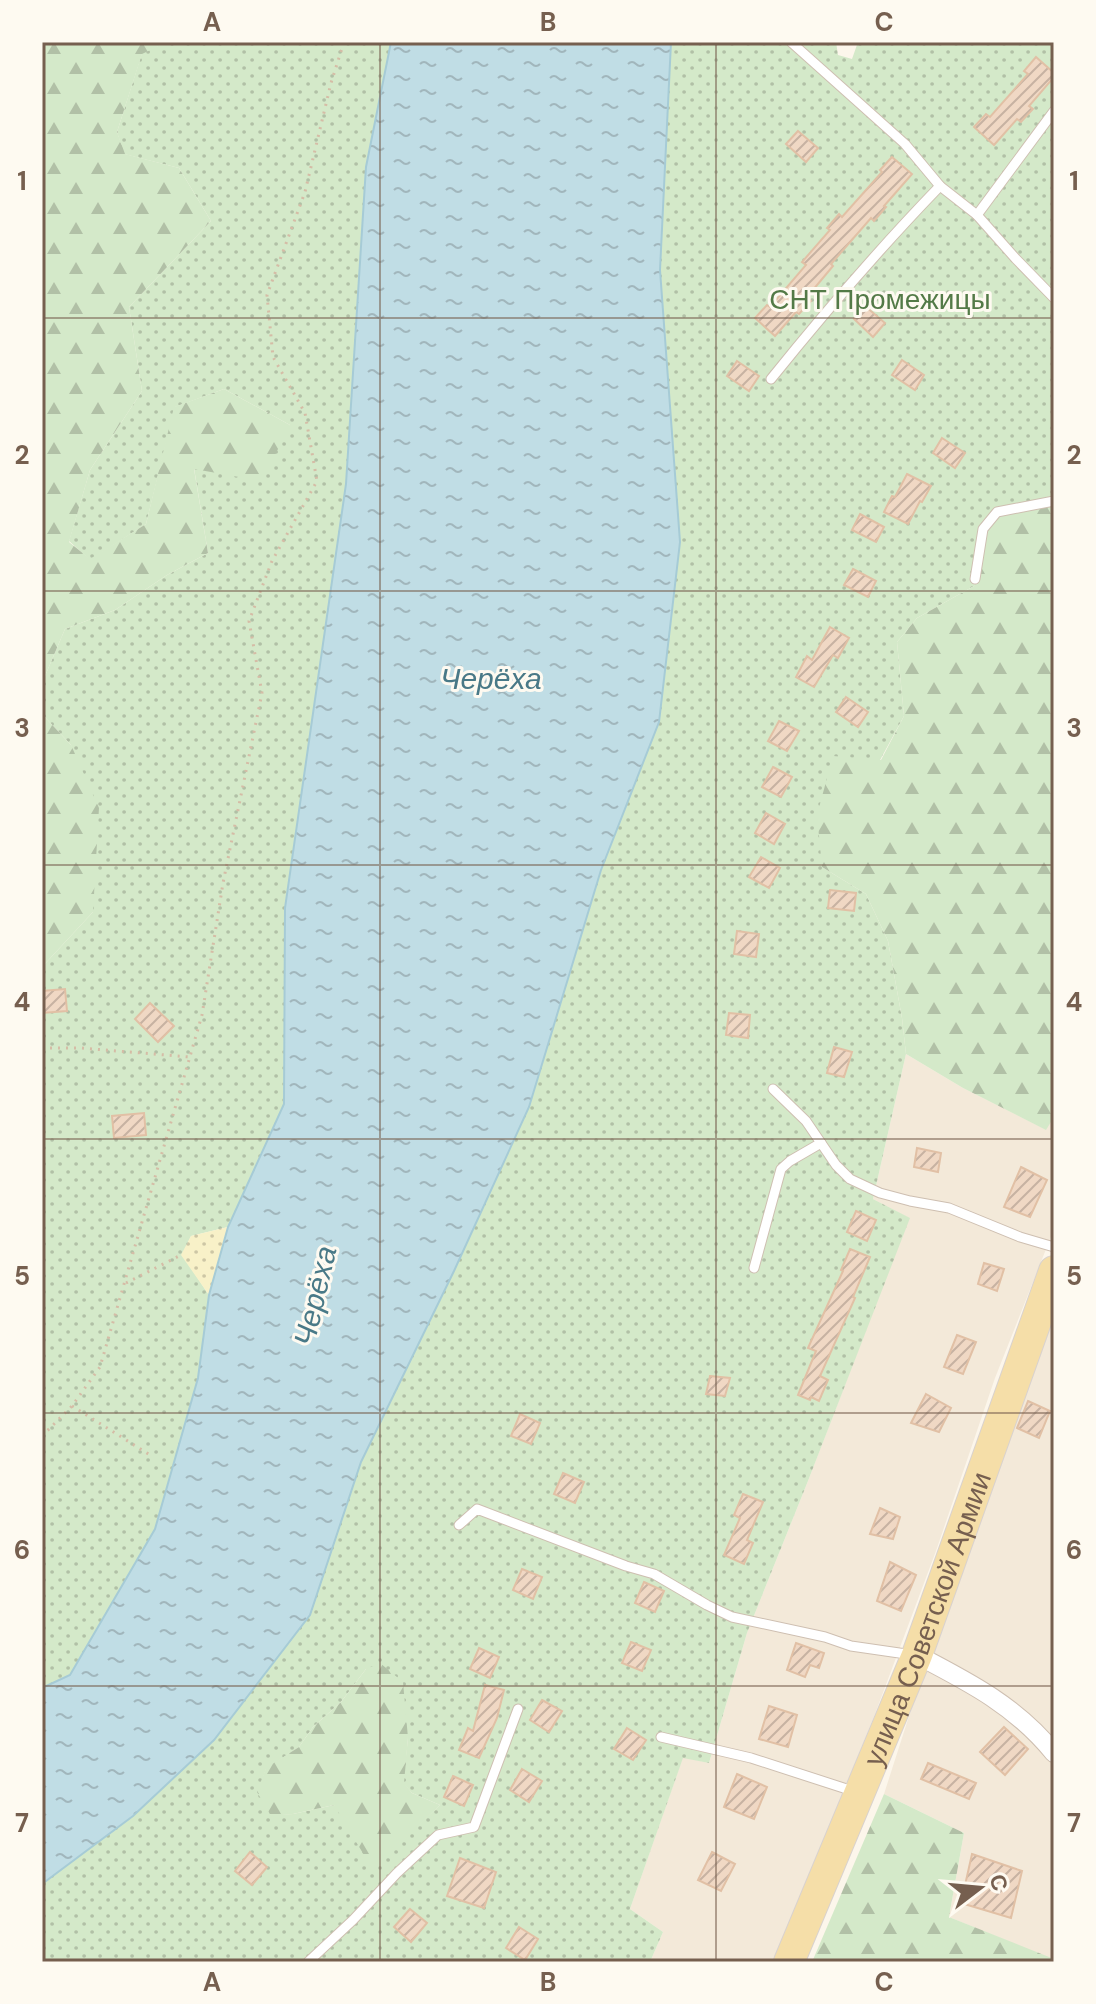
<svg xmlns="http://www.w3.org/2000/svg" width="1096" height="2004" font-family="'DM Sans',sans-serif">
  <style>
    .residential { fill: #f3e9d9 }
    .grass { fill: url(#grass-dots); fill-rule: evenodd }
    .forest { fill: url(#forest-firs) }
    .sand { fill: url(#sand-dots) }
    .water { fill: url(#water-ripples); stroke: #a6cbd6; stroke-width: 2 }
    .building { fill: url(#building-hatch); stroke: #e1c0a5; stroke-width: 2 }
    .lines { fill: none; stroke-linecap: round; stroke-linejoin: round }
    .service-casing { stroke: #cebfb1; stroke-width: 11 }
    .minor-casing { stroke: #cebfb1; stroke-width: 20 }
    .primary-casing { stroke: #d9d2ce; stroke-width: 32 }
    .path { stroke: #d5bca6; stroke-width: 3; stroke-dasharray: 2 6; stroke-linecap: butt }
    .service { stroke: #fff; stroke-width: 9 }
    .minor { stroke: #fff; stroke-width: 18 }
    .primary { stroke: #f5dea8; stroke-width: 30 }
    .grid { fill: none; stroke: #765f4f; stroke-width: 2; stroke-opacity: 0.55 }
    .labels { text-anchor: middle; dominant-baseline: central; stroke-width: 6; stroke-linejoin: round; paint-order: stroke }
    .park-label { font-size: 28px; fill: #537a47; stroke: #fefaf1 }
    .street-label { font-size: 28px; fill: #765f4f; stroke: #fefaf1 }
    .water-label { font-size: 30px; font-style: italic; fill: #497987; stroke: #fefaf1 }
    .neatline { fill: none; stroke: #765f4f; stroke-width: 3 }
    .grid-label { font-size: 26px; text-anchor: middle; font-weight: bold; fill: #765f4f }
  </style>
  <defs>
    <pattern id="grass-dots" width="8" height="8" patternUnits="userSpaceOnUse" patternTransform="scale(2)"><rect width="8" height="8" fill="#d4e9c9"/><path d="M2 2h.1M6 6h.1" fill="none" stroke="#b1c0a6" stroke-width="1.8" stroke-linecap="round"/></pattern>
    <pattern id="forest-firs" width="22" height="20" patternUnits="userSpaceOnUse" patternTransform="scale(2)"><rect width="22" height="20" fill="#d4e9c9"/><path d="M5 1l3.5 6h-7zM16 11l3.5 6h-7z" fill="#b1c0a6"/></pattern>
    <pattern id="sand-dots" width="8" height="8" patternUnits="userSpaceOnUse" patternTransform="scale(2)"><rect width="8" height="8" fill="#f8f1c8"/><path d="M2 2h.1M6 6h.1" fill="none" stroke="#cdc6a5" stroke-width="1.8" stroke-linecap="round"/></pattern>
    <pattern id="water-ripples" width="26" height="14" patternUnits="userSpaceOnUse" patternTransform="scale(2)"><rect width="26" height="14" fill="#c0dde5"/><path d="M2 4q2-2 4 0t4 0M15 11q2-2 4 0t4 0" fill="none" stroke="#a1b6bc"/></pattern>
    <pattern id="building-hatch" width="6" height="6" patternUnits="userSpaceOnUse" patternTransform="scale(2)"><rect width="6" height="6" fill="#f0d8c4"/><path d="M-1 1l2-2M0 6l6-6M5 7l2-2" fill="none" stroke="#c7b2a2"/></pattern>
  </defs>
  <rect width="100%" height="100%" fill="#fcf6eb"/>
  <g class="residential">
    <path d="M 906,1054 L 963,1088 L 1045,1129 L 1054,1117 L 1054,1229 L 995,1378 L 936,1551 L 875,1714 L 774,1962 L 650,1962 L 663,1932 L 630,1909 L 683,1757 L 709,1763 L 747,1633 L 808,1481 L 909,1218 L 873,1199 Z"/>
    <path d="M 1054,1308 L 1054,1960 L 949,1917 L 964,1833 L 884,1794 L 1009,1405 Z"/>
  </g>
  <g class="grass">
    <path d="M 167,42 L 391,42 L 366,167 L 346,484 L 285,908 L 284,1104 L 228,1227 L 191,1236 L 182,1255 L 209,1295 L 198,1378 L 155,1529 L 70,1675 L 42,1688 L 42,967 L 93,912 L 71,745 L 42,714 L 42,683 L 65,629 L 115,610 L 167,575 L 208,553 L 194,468 L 290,425 L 224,389 L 175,407 L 146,524 L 90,560 L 69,541 L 90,470 L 142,391 L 129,307 L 211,221 L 179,168 L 124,154 L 117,132 L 142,53 Z"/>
    <path d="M 671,42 L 836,42 L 838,55 L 852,59 L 858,42 L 1054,42 L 1054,503 L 986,529 L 974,586 L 917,618 L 897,642 L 904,716 L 822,867 L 866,894 L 888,941 L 902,1018 L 906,1054 L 873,1199 L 910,1218 L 808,1481 L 747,1633 L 709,1763 L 683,1758 L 630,1909 L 663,1932 L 650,1962 L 42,1962 L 42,1884 L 133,1816 L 214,1740 L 310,1615 L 361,1462 L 454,1271 L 529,1107 L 601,870 L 659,722 L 660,270 ZM 366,1669 L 408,1738 L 403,1783 L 412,1793 L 440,1805 L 411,1832 L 334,1805 L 293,1814 L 271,1815 L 258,1792 L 266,1769 L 299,1747 L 313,1727 L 341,1702 Z"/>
  </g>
  <g class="forest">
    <path d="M 42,42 L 167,42 L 142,54 L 117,132 L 125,154 L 179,168 L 211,221 L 129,307 L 142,391 L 90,470 L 69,542 L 90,559 L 146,524 L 174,407 L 224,389 L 290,425 L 262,481 L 194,469 L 208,553 L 167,575 L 115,610 L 65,629 L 42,683 Z"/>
    <path d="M 1054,503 L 1054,1117 L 1046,1130 L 963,1088 L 906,1054 L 902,1018 L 888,941 L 866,894 L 822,867 L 817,815 L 833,756 L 881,760 L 904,716 L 897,642 L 917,618 L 974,586 L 986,529 L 997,514 Z"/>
    <path d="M 42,714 L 71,745 L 99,808 L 93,912 L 42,967 Z"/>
    <path d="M 380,1663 L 403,1682 L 408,1738 L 404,1783 L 412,1793 L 440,1805 L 373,1870 L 334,1805 L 293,1814 L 271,1816 L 257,1792 L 266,1768 L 299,1747 L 313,1727 L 341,1702 L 366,1669 Z"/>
    <path d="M 884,1794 L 964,1833 L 949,1917 L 1054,1959 L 1054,1962 L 812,1962 Z"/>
  </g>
  <path class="sand" d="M 228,1227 L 209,1295 L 181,1255 L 191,1236 Z"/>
  <path class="water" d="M 391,42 L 671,42 L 660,270 L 680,542 L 659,722 L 601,870 L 529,1107 L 454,1271 L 361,1462 L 310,1615 L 214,1740 L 133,1816 L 42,1884 L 42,1688 L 70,1675 L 155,1529 L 198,1378 L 209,1295 L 228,1227 L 284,1104 L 285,908 L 346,484 L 366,167 Z"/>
  <g class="building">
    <path d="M 1036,57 L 1054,73 L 1054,77 L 1029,106 L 1033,109 L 1021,122 L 1017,119 L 994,145 L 974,127 L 986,114 L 990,117 L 1028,74 L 1024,71 Z"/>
    <path d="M 798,131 L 818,148 L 806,162 L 786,144 Z"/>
    <path d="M 892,157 L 912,174 L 884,206 L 886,207 L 874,221 L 871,218 L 831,264 L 833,266 L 807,297 L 811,301 L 799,314 L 796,312 L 775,336 L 755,318 L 767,305 L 770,307 L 806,265 L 802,262 L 830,230 L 827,228 L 839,214 L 842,217 L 882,172 L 880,170 Z"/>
    <path d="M 865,306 L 885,323 L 873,337 L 854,319 Z"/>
    <path d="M 902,360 L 924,375 L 915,390 L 892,375 Z"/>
    <path d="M 737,361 L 759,376 L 749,391 L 727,376 Z"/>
    <path d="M 942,438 L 965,453 L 955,468 L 933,453 Z"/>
    <path d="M 907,474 L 931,486 L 922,502 L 920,501 L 908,524 L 884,512 L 892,496 L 895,497 Z"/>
    <path d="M 860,514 L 884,527 L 876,542 L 852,530 Z"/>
    <path d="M 853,569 L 876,581 L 868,597 L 844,585 Z"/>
    <path d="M 830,627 L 849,638 L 838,658 L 833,655 L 814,687 L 796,677 L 807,656 L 812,660 Z"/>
    <path d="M 846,697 L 868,712 L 858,727 L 836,712 Z"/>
    <path d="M 779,721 L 799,731 L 787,751 L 768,741 Z"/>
    <path d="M 773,767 L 792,777 L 781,797 L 762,787 Z"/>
    <path d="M 766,813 L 785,824 L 774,844 L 755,833 Z"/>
    <path d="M 761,857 L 780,868 L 769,888 L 749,877 Z"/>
    <path d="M 830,890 L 856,893 L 854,911 L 828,908 Z"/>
    <path d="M 737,931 L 759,934 L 756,957 L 734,954 Z"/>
    <path d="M 65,989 L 67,1011 L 42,1013 L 42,991 Z"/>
    <path d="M 150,1003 L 174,1026 L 158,1042 L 135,1019 Z"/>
    <path d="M 729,1013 L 750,1015 L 748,1038 L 726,1035 Z"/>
    <path d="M 834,1047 L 852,1052 L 844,1077 L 827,1073 Z"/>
    <path d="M 144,1113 L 146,1135 L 114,1138 L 112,1116 Z"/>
    <path d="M 917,1148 L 941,1153 L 938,1172 L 914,1167 Z"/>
    <path d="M 1021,1167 L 1047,1180 L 1030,1217 L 1004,1207 Z"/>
    <path d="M 856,1211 L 876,1220 L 867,1241 L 847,1232 Z"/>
    <path d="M 850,1249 L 870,1257 L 853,1297 L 855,1298 L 820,1376 L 828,1380 L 819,1401 L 811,1397 L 810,1400 L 798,1395 L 816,1351 L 808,1348 L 843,1271 L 841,1270 Z"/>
    <path d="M 984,1263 L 1004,1269 L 997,1291 L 978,1284 Z"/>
    <path d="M 957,1335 L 976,1342 L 963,1374 L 944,1367 Z"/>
    <path d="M 710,1376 L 730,1378 L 725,1396 L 706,1394 Z"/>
    <path d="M 926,1394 L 951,1408 L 939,1432 L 911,1423 Z"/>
    <path d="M 1028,1401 L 1050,1411 L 1039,1438 L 1017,1428 Z"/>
    <path d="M 520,1414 L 540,1423 L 531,1444 L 511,1436 Z"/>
    <path d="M 563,1473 L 584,1482 L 575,1503 L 554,1494 Z"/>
    <path d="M 743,1494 L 763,1502 L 747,1540 L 753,1543 L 744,1564 L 724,1555 L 740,1518 L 734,1515 Z"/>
    <path d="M 880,1508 L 900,1517 L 893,1539 L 870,1534 Z"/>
    <path d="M 890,1562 L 916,1575 L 901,1611 L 877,1601 Z"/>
    <path d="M 522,1569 L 542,1577 L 533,1599 L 513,1590 Z"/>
    <path d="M 644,1582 L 664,1591 L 655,1612 L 635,1603 Z"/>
    <path d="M 631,1642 L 651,1650 L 642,1671 L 622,1663 Z"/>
    <path d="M 796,1643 L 824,1653 L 819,1668 L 810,1665 L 805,1677 L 787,1670 Z"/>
    <path d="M 479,1648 L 499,1657 L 490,1678 L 470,1669 Z"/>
    <path d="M 485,1685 L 504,1690 L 497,1718 L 479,1758 L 459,1750 L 468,1728 L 473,1731 Z"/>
    <path d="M 542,1700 L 562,1711 L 549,1732 L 530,1720 Z"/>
    <path d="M 769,1706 L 797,1715 L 788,1747 L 759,1739 Z"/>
    <path d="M 1004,1727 L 1028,1749 L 1005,1775 L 980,1752 Z"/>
    <path d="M 627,1728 L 646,1740 L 633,1760 L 614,1749 Z"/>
    <path d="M 928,1763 L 976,1783 L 969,1799 L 921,1779 Z"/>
    <path d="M 522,1769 L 542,1781 L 529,1802 L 510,1790 Z"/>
    <path d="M 737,1774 L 767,1787 L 754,1819 L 724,1807 Z"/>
    <path d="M 453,1776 L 473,1785 L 464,1806 L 444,1797 Z"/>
    <path d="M 250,1852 L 267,1867 L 252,1885 L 235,1871 Z"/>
    <path d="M 712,1852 L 735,1864 L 721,1891 L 698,1880 Z"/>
    <path d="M 972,1854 L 1022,1871 L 1011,1918 L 961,1903 Z"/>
    <path d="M 460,1858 L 496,1872 L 484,1908 L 447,1896 Z"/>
    <path d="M 410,1909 L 427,1923 L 411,1942 L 394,1927 Z"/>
    <path d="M 519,1927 L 538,1939 L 525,1960 L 506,1948 Z"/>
  </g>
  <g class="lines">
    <defs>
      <g id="service">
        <path d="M 791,42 L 905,144 L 940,186 L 977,215 L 1016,259 L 1054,298"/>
        <path d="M 977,215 L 1054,111"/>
        <path d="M 771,379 C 825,312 880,248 940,186"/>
        <path d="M 975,579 L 983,529 L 997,512 L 1054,501"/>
        <path d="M 773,1089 L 806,1121 L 836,1165 L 850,1179 L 880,1193 L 910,1201 L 949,1208 L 1020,1237 L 1054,1247"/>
        <path d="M 754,1268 L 781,1169 L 790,1161 L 821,1143"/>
        <path d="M 459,1525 L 477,1509 L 626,1566 L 654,1574 L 707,1605 L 732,1617 L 825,1637 L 851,1646 L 913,1655"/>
        <path d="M 661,1737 L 751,1758 L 856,1792"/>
        <path d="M 308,1962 L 353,1920 L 397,1873 L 438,1835 L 474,1827 L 518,1709"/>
      </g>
      <path id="minor" d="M 917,1655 C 969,1682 1016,1706 1054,1753"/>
      <g id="primary">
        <path id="s1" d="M 789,1962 L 917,1655 L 1054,1271"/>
      </g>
    </defs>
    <use href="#service" class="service-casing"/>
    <use href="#minor" class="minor-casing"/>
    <use href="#primary" class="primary-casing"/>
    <g class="path">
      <path d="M 42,1048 L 81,1048 L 190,1057"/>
      <path d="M 126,1283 L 181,1255"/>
      <path d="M 72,1406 L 150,1455"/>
      <path d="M 42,1436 L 72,1406 L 100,1367 L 202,1015 L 223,883 L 262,693 L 249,621 L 272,561 L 317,481 L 305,413 L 273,357 L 267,295 L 305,192 L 331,83 L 344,42"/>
    </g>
    <use href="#service" class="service"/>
    <use href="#minor" class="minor"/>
    <use href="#primary" class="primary"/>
  </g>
  <path class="grid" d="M 380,42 L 380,1962M 716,42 L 716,1962M 42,318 L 1054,318M 42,591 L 1054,591M 42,865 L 1054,865M 42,1139 L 1054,1139M 42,1413 L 1054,1413M 42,1686 L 1054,1686"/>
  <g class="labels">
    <g class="park-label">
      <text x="880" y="299">СНТ Промежицы</text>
    </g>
    <g class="street-label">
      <text stroke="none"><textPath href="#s1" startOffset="370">улица Советской Армии</textPath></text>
    </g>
    <g class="water-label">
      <text x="491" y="678">Черёха</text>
      <text transform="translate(315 1296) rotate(-77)">Черёха</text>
    </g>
  </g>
  <rect width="1096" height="2004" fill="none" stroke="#fefaf1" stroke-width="88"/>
  <g transform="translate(980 1888) rotate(74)" stroke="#fefaf1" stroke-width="6" paint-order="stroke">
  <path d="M0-6L14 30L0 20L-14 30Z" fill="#765f4f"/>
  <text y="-12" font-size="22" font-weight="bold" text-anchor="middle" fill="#765f4f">С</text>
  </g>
  <rect x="44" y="44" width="1008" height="1916" class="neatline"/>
  <g class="grid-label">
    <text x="212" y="31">A</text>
    <text x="548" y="31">B</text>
    <text x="884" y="31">C</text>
    <text x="22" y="190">1</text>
    <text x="1074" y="190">1</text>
    <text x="22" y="464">2</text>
    <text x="1074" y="464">2</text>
    <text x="22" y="737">3</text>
    <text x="1074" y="737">3</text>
    <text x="22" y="1011">4</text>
    <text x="1074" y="1011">4</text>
    <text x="22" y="1285">5</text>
    <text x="1074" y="1285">5</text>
    <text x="22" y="1559">6</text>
    <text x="1074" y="1559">6</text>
    <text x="22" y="1832">7</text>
    <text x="1074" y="1832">7</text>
    <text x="212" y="1991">A</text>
    <text x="548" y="1991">B</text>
    <text x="884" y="1991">C</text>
  </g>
</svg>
